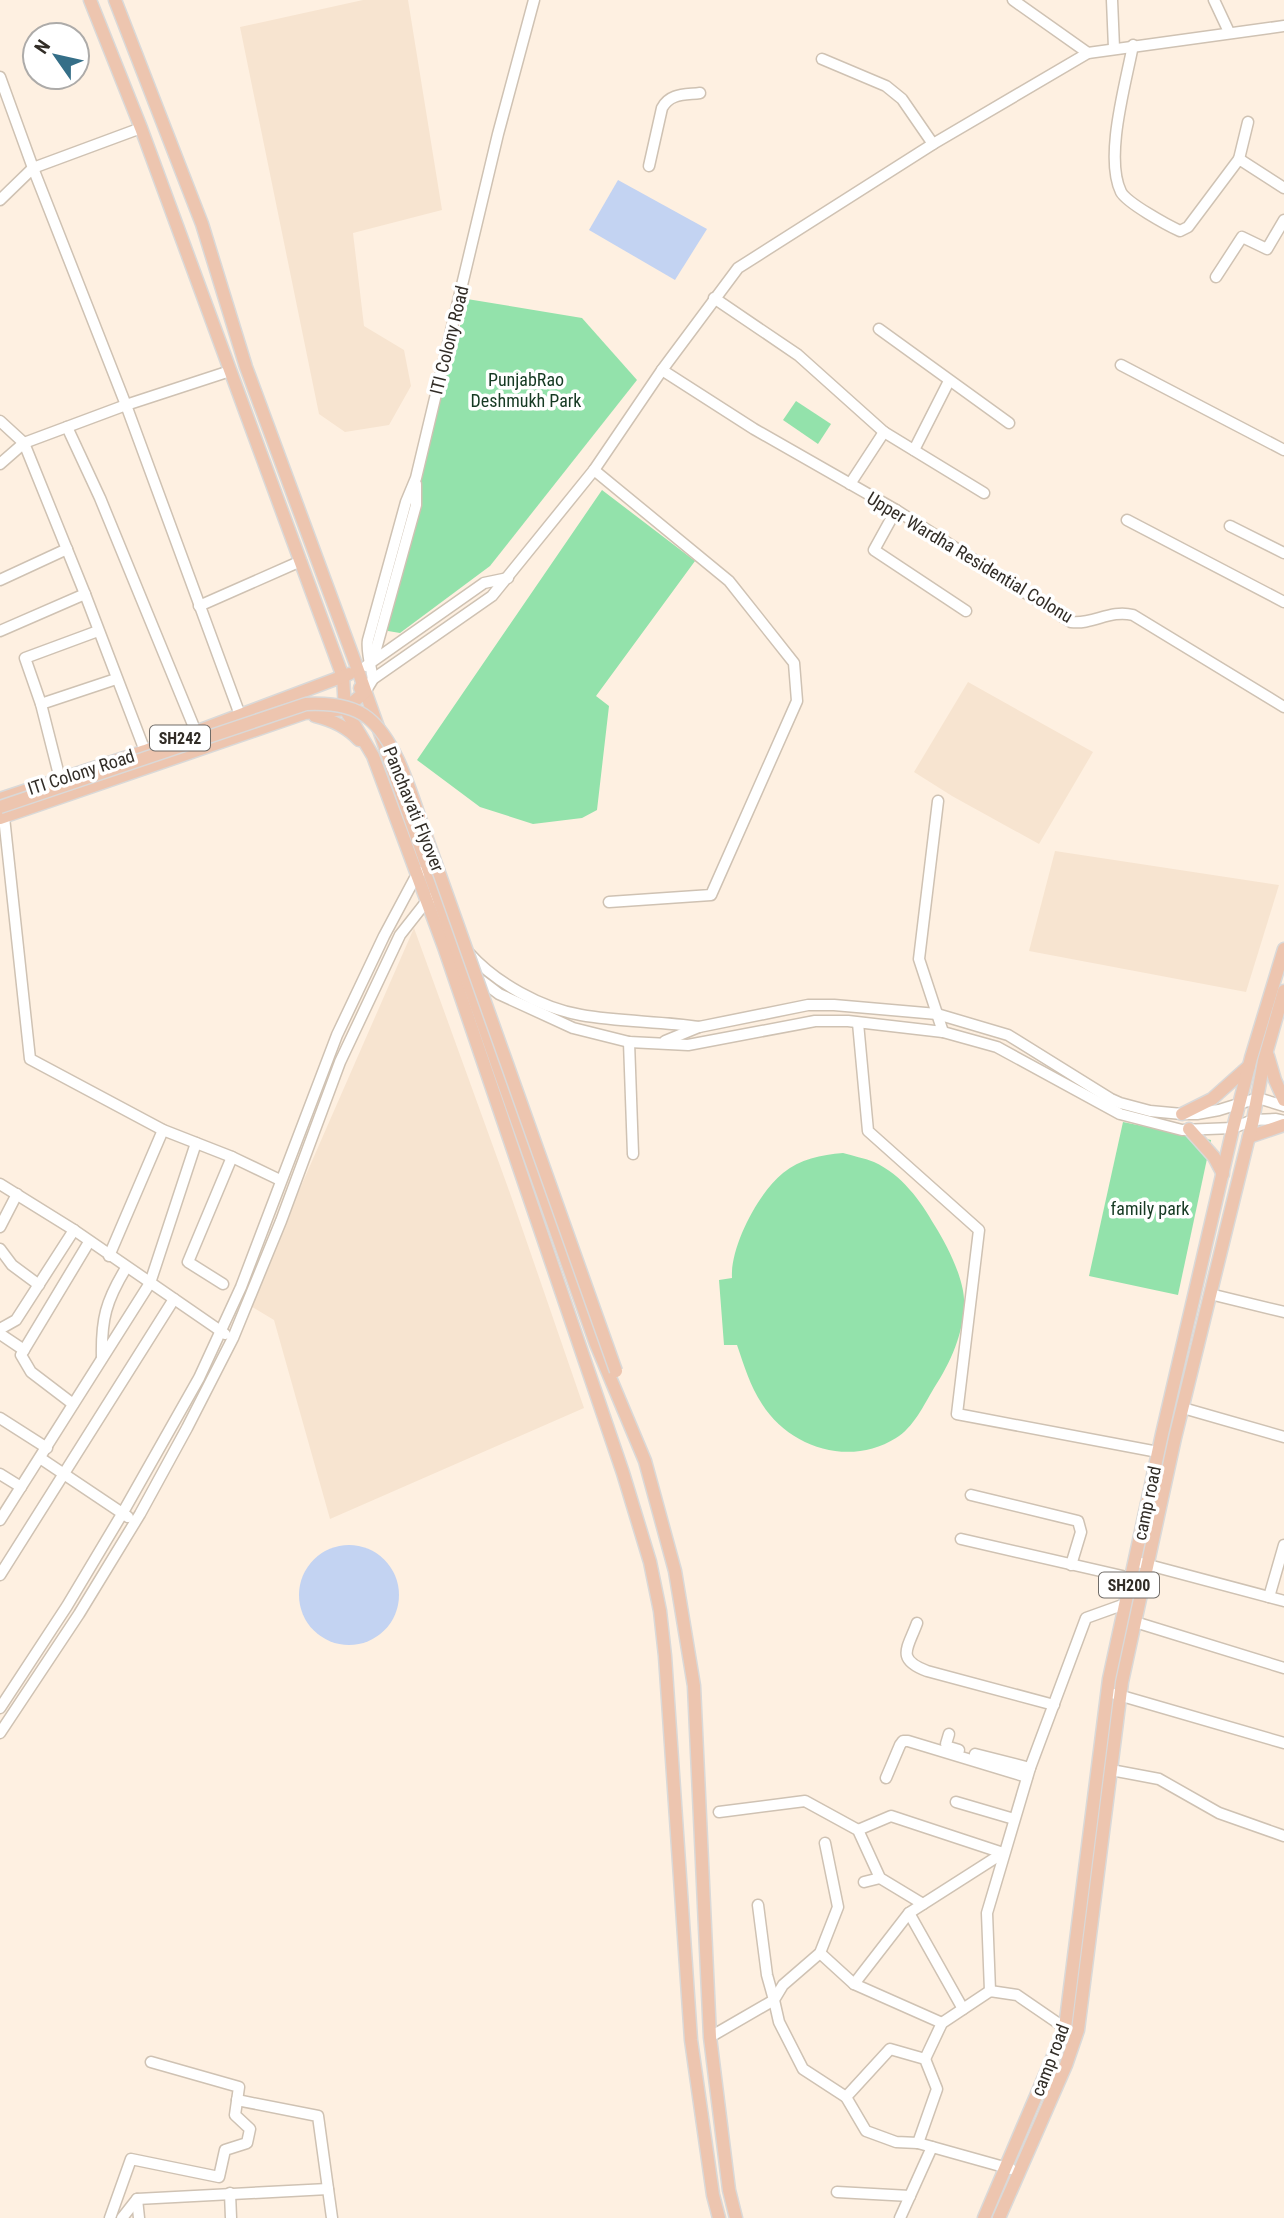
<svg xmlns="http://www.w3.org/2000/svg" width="1284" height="2218" font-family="'Roboto Condensed',sans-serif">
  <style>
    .built { fill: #f7e4d0 }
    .green { fill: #93e2ab }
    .water { fill: #c3d3f2 }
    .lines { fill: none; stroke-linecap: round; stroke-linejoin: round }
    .minor-casing { stroke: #cfc2b3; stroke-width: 13 }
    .major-casing { stroke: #dad9d8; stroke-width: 15 }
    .minor { stroke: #fff; stroke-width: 10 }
    .major { stroke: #edc5af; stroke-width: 12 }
    .major-bridge-casing { stroke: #dad9d8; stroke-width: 15; stroke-linecap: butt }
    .major-bridge { stroke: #edc5af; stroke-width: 12 }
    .labels { text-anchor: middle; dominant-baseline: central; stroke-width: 7; stroke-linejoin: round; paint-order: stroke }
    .shield { fill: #fff; stroke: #706c68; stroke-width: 2 }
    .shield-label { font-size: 16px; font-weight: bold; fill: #322d27 }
    .street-label { font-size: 18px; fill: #322d27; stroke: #fff }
    .park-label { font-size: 18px; fill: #163a23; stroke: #fff }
  </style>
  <rect width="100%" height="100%" fill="#fef0e1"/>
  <g class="built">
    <path d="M 363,0 L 408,0 L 442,210 L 353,233 L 364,326 L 404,350 L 411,386 L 389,425 L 345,432 L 319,414 L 240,27 Z"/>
    <path d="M 968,682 L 1093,752 L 1039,844 L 952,796 L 914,772 Z"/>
    <path d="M 1055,851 L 1279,885 L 1246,992 L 1029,951 Z"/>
    <path d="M 414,928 L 511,1196 L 584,1408 L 330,1519 L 274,1320 L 249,1305 Z"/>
  </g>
  <g class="green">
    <path d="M 467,299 L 582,318 L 637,380 L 490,566 L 400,633 L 388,631 L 382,623 Z"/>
    <path d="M 796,401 L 831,424 L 818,444 L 783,420 Z"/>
    <path d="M 602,490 L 695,561 L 596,696 L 609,706 L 597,810 L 582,818 L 533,824 L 480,807 L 417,760 Z"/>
    <path d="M 1123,1122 L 1211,1140 L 1178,1295 L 1089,1276 Z"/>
    <path d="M 843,1153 C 853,1156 864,1158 874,1162 C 902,1175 920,1200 935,1226 C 947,1245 963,1277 964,1299 C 965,1331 951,1362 934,1388 C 924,1405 913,1428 896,1438 C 850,1467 790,1448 762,1404 C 750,1386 744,1365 737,1345 L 724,1345 L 719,1280 L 732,1278 C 730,1247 758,1193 783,1173 C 800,1159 821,1155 843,1153 Z"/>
  </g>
  <g class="water">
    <path d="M 618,180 L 707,229 L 675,280 L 589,230 Z"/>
    <circle cx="349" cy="1595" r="50"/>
  </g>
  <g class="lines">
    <defs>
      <g id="minor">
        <path d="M 1013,0 L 1088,53"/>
        <path d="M 1112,0 L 1114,48"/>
        <path d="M 1214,0 L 1229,32"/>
        <path d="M 1133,45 C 1126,83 1104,157 1121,192 C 1127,203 1167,225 1180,231 L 1188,227 L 1239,159 L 1284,188"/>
        <path d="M 822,59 L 886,86 L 902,99 L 933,144"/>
        <path d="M 0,77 L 33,168 L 126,405 L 240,715"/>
        <path d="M 1239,159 L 1248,122"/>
        <path d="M 649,166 L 662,108 C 670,93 685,95 700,93"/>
        <path d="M 0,200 L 33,168 L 141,128"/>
        <path d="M 1216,277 L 1242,237 L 1267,249 L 1284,220"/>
        <path d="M 714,298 L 798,355 L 884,432 L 984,493"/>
        <path d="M 879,329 L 1009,423"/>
        <path d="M 1121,365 L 1284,450"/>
        <path d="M 662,370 L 754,429 L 896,510 L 1071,622 C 1093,625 1110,609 1133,615 L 1284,707"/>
        <path d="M 0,421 L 24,443 L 85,594 L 145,751"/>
        <path d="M 67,427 L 100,498 L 196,732"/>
        <path d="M 914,450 L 949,381"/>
        <path d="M 0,464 L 24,443 L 126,405 L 230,371"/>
        <path d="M 594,470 L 729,581 L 794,663 L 797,701 L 711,895 L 609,902"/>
        <path d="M 850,484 L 884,432"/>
        <path d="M 896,510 L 874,550 L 966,611"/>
        <path d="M 1127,520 L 1284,602"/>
        <path d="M 1230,526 L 1284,553"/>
        <path d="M 0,580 L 67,549"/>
        <path d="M 199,606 L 301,561"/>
        <path d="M 0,631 L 85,594"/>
        <path d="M 370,654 L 376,649 L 416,505 L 416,484"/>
        <path d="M 366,666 L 484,583 L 508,578"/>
        <path d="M 373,679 C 371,668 366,650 368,640 L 406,502 L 416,478 L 498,134 L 534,0"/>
        <path d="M 365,692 L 373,679 L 492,596 L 594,470 L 662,370 L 738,268 L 933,144 L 1088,53 L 1284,26"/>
        <path d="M 41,704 L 116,679"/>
        <path d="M 60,779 L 41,704 L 25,658 L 98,631"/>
        <path d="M 938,801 L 919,959 L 943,1032"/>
        <path d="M 4,817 L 30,1059 L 163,1130 L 232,1157 L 280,1180"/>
        <path d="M 469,953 C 496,983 541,1008 581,1015 C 620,1022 660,1021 699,1027"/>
        <path d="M 474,975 L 499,994 L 573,1028 L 629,1042 L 688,1045 L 815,1021 L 848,1021 L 943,1032 L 997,1047 L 1120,1114 L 1182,1130 L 1233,1128 L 1253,1120 L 1276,1119 L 1284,1121"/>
        <path d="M 858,1023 L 868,1131 L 979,1230 L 957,1414 L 1158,1452"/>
        <path d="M 665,1041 L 699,1027 L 808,1005 L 834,1005 L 937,1014 L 1008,1035 L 1111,1099 L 1120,1103 L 1150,1111 L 1182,1114 L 1197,1114 L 1219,1110 L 1258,1098 L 1284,1106"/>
        <path d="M 629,1042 L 633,1154"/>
        <path d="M 0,1184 L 74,1230 L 225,1334"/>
        <path d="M 0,1227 L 17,1194"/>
        <path d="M 0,1249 L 12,1265 L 39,1285"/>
        <path d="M 109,1256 L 163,1130"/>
        <path d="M 223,1284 L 188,1262 L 232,1157"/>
        <path d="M 1210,1294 L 1284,1312"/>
        <path d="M 0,1329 L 16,1320 L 74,1230"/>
        <path d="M 0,1334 L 24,1350"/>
        <path d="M 102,1358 C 101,1319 106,1301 126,1268"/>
        <path d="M 73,1404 L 31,1372 L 21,1355 L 89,1242"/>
        <path d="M 1183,1408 L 1284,1437"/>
        <path d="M 0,1418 L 47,1448"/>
        <path d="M 40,1458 L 128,1517"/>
        <path d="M 0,1474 L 21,1487"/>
        <path d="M 971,1495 L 1078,1521 L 1081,1532 L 1071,1565"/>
        <path d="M 0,1520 L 150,1283 L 196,1143"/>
        <path d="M 961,1539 L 1131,1578"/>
        <path d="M 1141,1563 L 1284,1601"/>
        <path d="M 0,1575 L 174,1299"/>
        <path d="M 1269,1597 L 1284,1545"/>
        <path d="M 1135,1622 L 1284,1668"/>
        <path d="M 917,1623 C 908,1648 895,1659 927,1671 L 1054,1705"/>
        <path d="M 1115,1694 L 1284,1743"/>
        <path d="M 0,1708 L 67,1606 L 122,1514 L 199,1378 L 241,1287 L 337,1035 L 384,936 L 416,876 L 421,872"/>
        <path d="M 0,1733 L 79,1614 L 140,1514 L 187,1428 L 233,1338 L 281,1221 L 340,1062 L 400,935 L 426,902 L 432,898"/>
        <path d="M 949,1734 L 946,1744 L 949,1747 L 959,1750"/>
        <path d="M 975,1754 L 1030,1768"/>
        <path d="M 1111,1770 L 1159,1779 L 1219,1813 L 1284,1836"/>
        <path d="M 886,1778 L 900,1745 L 903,1741 L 908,1741 L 1027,1777"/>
        <path d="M 956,1802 L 1014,1819"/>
        <path d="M 719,1812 L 805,1801 L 858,1830 L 880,1878 L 923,1904"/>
        <path d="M 858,1830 L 891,1816 L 1003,1853"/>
        <path d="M 825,1843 L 838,1907 L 820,1953 L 783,1985 L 774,2000 L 779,2022 L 803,2069 L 846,2097 L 866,2131 L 896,2142 L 918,2143 L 1011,2169"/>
        <path d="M 864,1882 L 880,1878"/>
        <path d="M 909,1913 L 963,2009"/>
        <path d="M 820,1953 L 854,1984 L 942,2023"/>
        <path d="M 854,1984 L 909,1913 L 1003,1853"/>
        <path d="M 990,1991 L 987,1913 L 1030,1768 L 1086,1618 L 1125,1604"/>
        <path d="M 710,2037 L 774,2000 L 767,1975 L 758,1905"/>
        <path d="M 925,2059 L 942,2023 L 990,1991 L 1017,1995 L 1065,2028"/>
        <path d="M 846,2097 L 890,2049 L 925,2059 L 937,2089 L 918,2143"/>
        <path d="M 237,2100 L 318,2116 L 332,2218"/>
        <path d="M 837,2192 L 910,2196"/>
        <path d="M 230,2193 L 231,2218"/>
        <path d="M 137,2199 L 139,2218"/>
        <path d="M 110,2218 L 131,2159 L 219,2177 L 225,2150 L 247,2143 L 250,2129 L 235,2115 L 239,2087 L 151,2062"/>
        <path d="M 122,2218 L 137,2199 L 328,2189"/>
        <path d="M 900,2218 L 932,2147"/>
      </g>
      <g id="major">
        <path d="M 90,0 L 141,128 L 343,677 L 345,709 L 373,756 L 445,950 L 623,1473 L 650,1562 L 660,1611 L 665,1656 L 691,2040 L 713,2195 L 719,2218"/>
        <path d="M 115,0 L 202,224 L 246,367 L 355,662 L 596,1344 L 645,1461 L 675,1571 L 694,1686 L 710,2037 L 729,2190 L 736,2218"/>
        <path d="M 315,716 C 332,720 347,727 359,740"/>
        <path d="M 0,799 L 145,751 L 349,674"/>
        <path d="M 0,818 L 305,713 L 345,709 L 365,692 L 360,688"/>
        <path d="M 1268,1056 L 1275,1080 L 1284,1100"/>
        <path d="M 1182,1114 L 1212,1099 L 1249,1066"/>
        <path d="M 1189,1129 L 1214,1157 L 1223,1174"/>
        <path d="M 1249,1137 L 1284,1125"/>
        <path d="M 984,2218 L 1065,2028 L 1109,1679 L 1162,1434 L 1233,1128 L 1251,1058 L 1284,949"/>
        <path d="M 999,2218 L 1066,2065 L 1078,2030 L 1122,1682 L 1175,1438 L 1253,1120 L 1264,1061 L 1284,991"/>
      </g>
    </defs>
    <use href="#minor" class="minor-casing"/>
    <use href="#major" class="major-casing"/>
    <use href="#minor" class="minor"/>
    <use href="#major" class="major"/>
    <defs>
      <path id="major-bridge" d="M 0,807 L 306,704 C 327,703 352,705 368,718 C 398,742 412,798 425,833 L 616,1371"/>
    </defs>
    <use href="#major-bridge" class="major-bridge-casing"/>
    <use href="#major-bridge" class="major-bridge"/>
  </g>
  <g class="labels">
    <g class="shield">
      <rect x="150" y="725.5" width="60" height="25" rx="5"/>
      <rect x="1099" y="1572.5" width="60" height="25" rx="5"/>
    </g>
    <g class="shield-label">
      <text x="180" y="738">SH242</text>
      <text x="1129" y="1585">SH200</text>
    </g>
    <g class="street-label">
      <text transform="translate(449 340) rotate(-76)">ITI Colony Road</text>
      <text transform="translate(970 557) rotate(31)">Upper Wardha Residential Colonu</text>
      <text transform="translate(81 772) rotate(-18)">ITI Colony Road</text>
      <text transform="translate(414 809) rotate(68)">Panchavati Flyover</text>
      <text transform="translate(1147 1503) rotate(-78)">camp road</text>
      <text transform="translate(1050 2060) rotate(-69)">camp road</text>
    </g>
    <g class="park-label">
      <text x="526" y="379">PunjabRao<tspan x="526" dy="21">Deshmukh Park</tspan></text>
      <text x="1150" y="1208">family park</text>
    </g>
  </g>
  <g transform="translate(56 56) rotate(304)"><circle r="33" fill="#ffffff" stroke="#adaba9" stroke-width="2"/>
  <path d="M0-5L12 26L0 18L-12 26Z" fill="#356f88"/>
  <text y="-10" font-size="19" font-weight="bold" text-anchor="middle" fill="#322d27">N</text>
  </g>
</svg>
